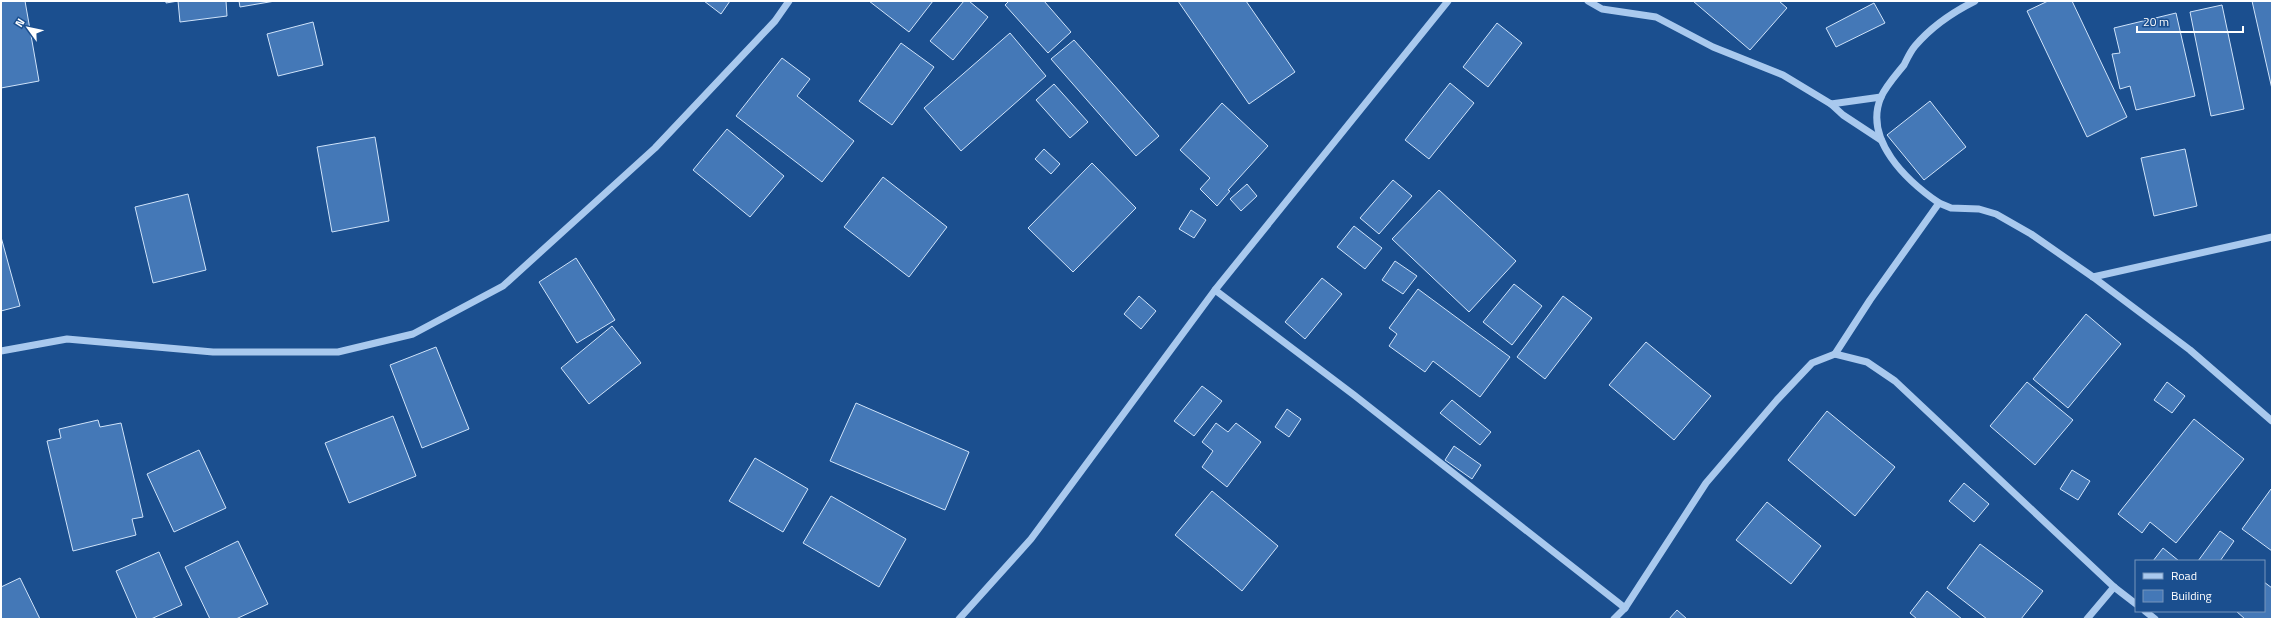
<svg xmlns="http://www.w3.org/2000/svg" width="2273" height="620" font-family="'Titillium Web',sans-serif">
  <style>
    .building { fill: #4478b7; stroke: #cfe3fa }
    .lines { fill: none; stroke-linecap: round; stroke-linejoin: round }
    .minor { stroke: #a9c9ee; stroke-width: 7 }
  </style>
  <rect width="100%" height="100%" fill="#1b4f8f"/>
  <g class="building">
    <path d="M 1,1 L 25,1 L 39,81 L 1,88 Z"/>
    <path d="M 166,1 L 226,1 L 227,16 L 180,22 L 178,1 L 166,3 Z"/>
    <path d="M 239,1 L 275,1 L 240,7 Z"/>
    <path d="M 704,1 L 730,1 L 721,14 Z"/>
    <path d="M 869,1 L 933,1 L 909,32 Z"/>
    <path d="M 964,1 L 969,1 L 988,17 L 953,60 L 930,41 Z"/>
    <path d="M 1009,1 L 1044,1 L 1071,32 L 1048,53 L 1005,5 Z"/>
    <path d="M 1178,1 L 1246,1 L 1295,72 L 1249,104 Z"/>
    <path d="M 1693,1 L 1779,1 L 1787,8 L 1750,50 Z"/>
    <path d="M 2048,1 L 2072,1 L 2127,117 L 2087,137 L 2027,11 Z"/>
    <path d="M 2252,1 L 2272,1 L 2272,89 Z"/>
    <path d="M 1874,3 L 1885,23 L 1836,47 L 1826,28 Z"/>
    <path d="M 2222,5 L 2244,109 L 2211,116 L 2190,12 Z"/>
    <path d="M 2176,13 L 2195,96 L 2136,110 L 2130,86 L 2120,89 L 2112,54 L 2120,53 L 2114,28 Z"/>
    <path d="M 313,22 L 323,65 L 278,76 L 267,34 Z"/>
    <path d="M 1497,23 L 1522,43 L 1488,87 L 1463,67 Z"/>
    <path d="M 1010,33 L 1046,76 L 961,151 L 924,108 Z"/>
    <path d="M 1074,40 L 1159,136 L 1136,156 L 1051,59 Z"/>
    <path d="M 901,43 L 934,67 L 892,125 L 859,101 Z"/>
    <path d="M 782,58 L 810,79 L 797,96 L 854,141 L 822,182 L 736,116 Z"/>
    <path d="M 1450,83 L 1474,103 L 1429,159 L 1405,140 Z"/>
    <path d="M 1054,84 L 1088,122 L 1070,138 L 1036,100 Z"/>
    <path d="M 1930,101 L 1966,147 L 1924,180 L 1887,135 Z"/>
    <path d="M 1222,103 L 1268,146 L 1228,190 L 1230,191 L 1217,206 L 1200,189 L 1210,178 L 1180,150 Z"/>
    <path d="M 727,129 L 784,176 L 750,217 L 693,170 Z"/>
    <path d="M 375,137 L 389,221 L 332,232 L 317,147 Z"/>
    <path d="M 1044,149 L 1060,164 L 1051,174 L 1035,159 Z"/>
    <path d="M 2185,149 L 2197,206 L 2154,216 L 2141,158 Z"/>
    <path d="M 1092,163 L 1136,208 L 1073,272 L 1028,228 Z"/>
    <path d="M 883,177 L 947,227 L 909,277 L 844,227 Z"/>
    <path d="M 1393,180 L 1412,196 L 1379,234 L 1360,218 Z"/>
    <path d="M 1247,184 L 1257,196 L 1241,211 L 1230,199 Z"/>
    <path d="M 1439,190 L 1516,261 L 1469,312 L 1392,239 Z"/>
    <path d="M 188,194 L 206,270 L 153,283 L 135,207 Z"/>
    <path d="M 1191,210 L 1206,220 L 1194,238 L 1179,229 Z"/>
    <path d="M 1354,226 L 1382,248 L 1365,269 L 1337,247 Z"/>
    <path d="M 1,237 L 20,306 L 1,311 Z"/>
    <path d="M 576,258 L 615,320 L 577,343 L 539,282 Z"/>
    <path d="M 1395,261 L 1417,276 L 1403,294 L 1382,280 Z"/>
    <path d="M 1322,278 L 1342,294 L 1305,339 L 1285,322 Z"/>
    <path d="M 1514,284 L 1542,306 L 1512,345 L 1483,322 Z"/>
    <path d="M 1418,289 L 1510,357 L 1480,397 L 1433,361 L 1425,372 L 1389,346 L 1397,334 L 1389,328 Z"/>
    <path d="M 1139,296 L 1156,311 L 1141,329 L 1124,314 Z"/>
    <path d="M 1563,296 L 1592,318 L 1545,379 L 1517,357 Z"/>
    <path d="M 2086,314 L 2121,344 L 2068,408 L 2033,379 Z"/>
    <path d="M 612,326 L 641,363 L 589,404 L 561,368 Z"/>
    <path d="M 1646,342 L 1711,396 L 1674,440 L 1609,385 Z"/>
    <path d="M 436,347 L 469,429 L 422,448 L 390,365 Z"/>
    <path d="M 2027,382 L 2073,420 L 2035,465 L 1990,426 Z"/>
    <path d="M 2167,382 L 2185,396 L 2172,413 L 2154,400 Z"/>
    <path d="M 1202,386 L 1222,401 L 1194,436 L 1174,421 Z"/>
    <path d="M 1452,400 L 1491,432 L 1480,445 L 1440,413 Z"/>
    <path d="M 856,403 L 969,452 L 945,510 L 830,461 Z"/>
    <path d="M 1287,409 L 1301,419 L 1289,437 L 1275,427 Z"/>
    <path d="M 1827,411 L 1895,467 L 1855,516 L 1788,460 Z"/>
    <path d="M 393,416 L 416,476 L 349,503 L 325,443 Z"/>
    <path d="M 2194,419 L 2244,459 L 2176,543 L 2150,522 L 2142,533 L 2118,514 Z"/>
    <path d="M 98,420 L 100,427 L 121,423 L 143,517 L 132,519 L 136,535 L 73,551 L 47,441 L 61,438 L 59,429 Z"/>
    <path d="M 1216,423 L 1228,432 L 1236,423 L 1261,442 L 1227,487 L 1202,467 L 1213,451 L 1202,442 Z"/>
    <path d="M 1454,446 L 1481,465 L 1472,479 L 1445,460 Z"/>
    <path d="M 199,450 L 226,508 L 174,532 L 147,474 Z"/>
    <path d="M 755,458 L 808,489 L 783,532 L 729,501 Z"/>
    <path d="M 2072,470 L 2090,481 L 2078,500 L 2060,489 Z"/>
    <path d="M 1964,483 L 1989,504 L 1974,522 L 1949,501 Z"/>
    <path d="M 2271,489 L 2272,490 L 2272,551 L 2242,529 Z"/>
    <path d="M 1212,491 L 1278,546 L 1242,591 L 1175,535 Z"/>
    <path d="M 831,496 L 906,539 L 879,587 L 803,543 Z"/>
    <path d="M 1767,502 L 1821,546 L 1791,584 L 1736,540 Z"/>
    <path d="M 2220,531 L 2234,541 L 2220,561 L 2198,561 Z"/>
    <path d="M 238,541 L 268,604 L 236,619 L 210,619 L 185,567 Z"/>
    <path d="M 1980,544 L 2043,591 L 2021,619 L 1987,619 L 1947,588 Z"/>
    <path d="M 2163,548 L 2179,561 L 2153,561 Z"/>
    <path d="M 159,552 L 182,605 L 151,619 L 137,619 L 116,571 Z"/>
    <path d="M 20,578 L 40,619 L 1,619 L 1,587 Z"/>
    <path d="M 2264,582 L 2272,588 L 2272,619 L 2245,619 L 2236,611 L 2264,611 Z"/>
    <path d="M 1927,591 L 1962,619 L 1917,619 L 1910,613 Z"/>
    <path d="M 1677,610 L 1687,619 L 1669,619 Z"/>
  </g>
  <g class="lines">
    <g class="minor">
      <path d="M 1588,1 L 1602,9 L 1656,17 L 1713,47 L 1783,75 L 1831,104 L 1881,97"/>
      <path d="M 1831,104 L 1843,115 L 1881,140"/>
      <path d="M 1939,203 L 1951,208 L 1979,209 L 1996,214 L 2031,234 L 2093,277 L 2190,350 L 2272,421"/>
      <path d="M 2093,277 L 2272,237"/>
      <path d="M 1215,290 L 1354,395 L 1625,608 L 1706,483 L 1777,400 L 1812,363 L 1835,354 L 1867,362 L 1895,381 L 2114,587 L 2136,604"/>
      <path d="M 1,351 L 67,339 L 213,352 L 338,352 L 413,334 L 503,286 L 655,148 L 775,21 L 789,1"/>
      <path d="M 1835,354 L 1870,300 L 1939,203 C 1907,181 1863,140 1881,97 C 1886,86 1896,75 1904,65 C 1907,59 1910,52 1915,46 C 1931,27 1953,12 1975,1"/>
      <path d="M 2145,611 L 2155,619"/>
      <path d="M 959,619 L 1031,539 L 1215,290 L 1448,1"/>
      <path d="M 1614,619 L 1625,608"/>
      <path d="M 2087,619 L 2114,587"/>
    </g>
  </g>
  <rect width="2273" height="620" fill="none" stroke="#ffffff" stroke-width="4"/>
  <rect x="2135" y="560" width="130" height="52" fill="#1b4f8f" stroke="#7695bc"/>
  <rect x="2143" y="573" width="20" height="6" fill="#a9c9ee" stroke="#7695bc"/>
  <text x="2171" y="580" font-size="12" fill="#ffffff">Road</text>
  <rect x="2143" y="590" width="20" height="12" fill="#4478b7" stroke="#7695bc"/>
  <text x="2171" y="600" font-size="12" fill="#ffffff">Building</text>
  <g transform="translate(28 28) rotate(303)" stroke="#1b4f8f" stroke-width="3" paint-order="stroke">
  <path d="M0-3L7 15L0 10L-7 15Z" fill="#ffffff"/>
  <text y="-6" font-size="11" font-weight="bold" text-anchor="middle" fill="#ffffff">N</text>
  </g>
  <path d="M2137 26v6h106v-6" fill="none" stroke="#ffffff" stroke-width="2"/>
  <text x="2143" y="26" font-size="12" fill="#ffffff" stroke="#1b4f8f" stroke-width="3" paint-order="stroke">20 m</text>
</svg>
